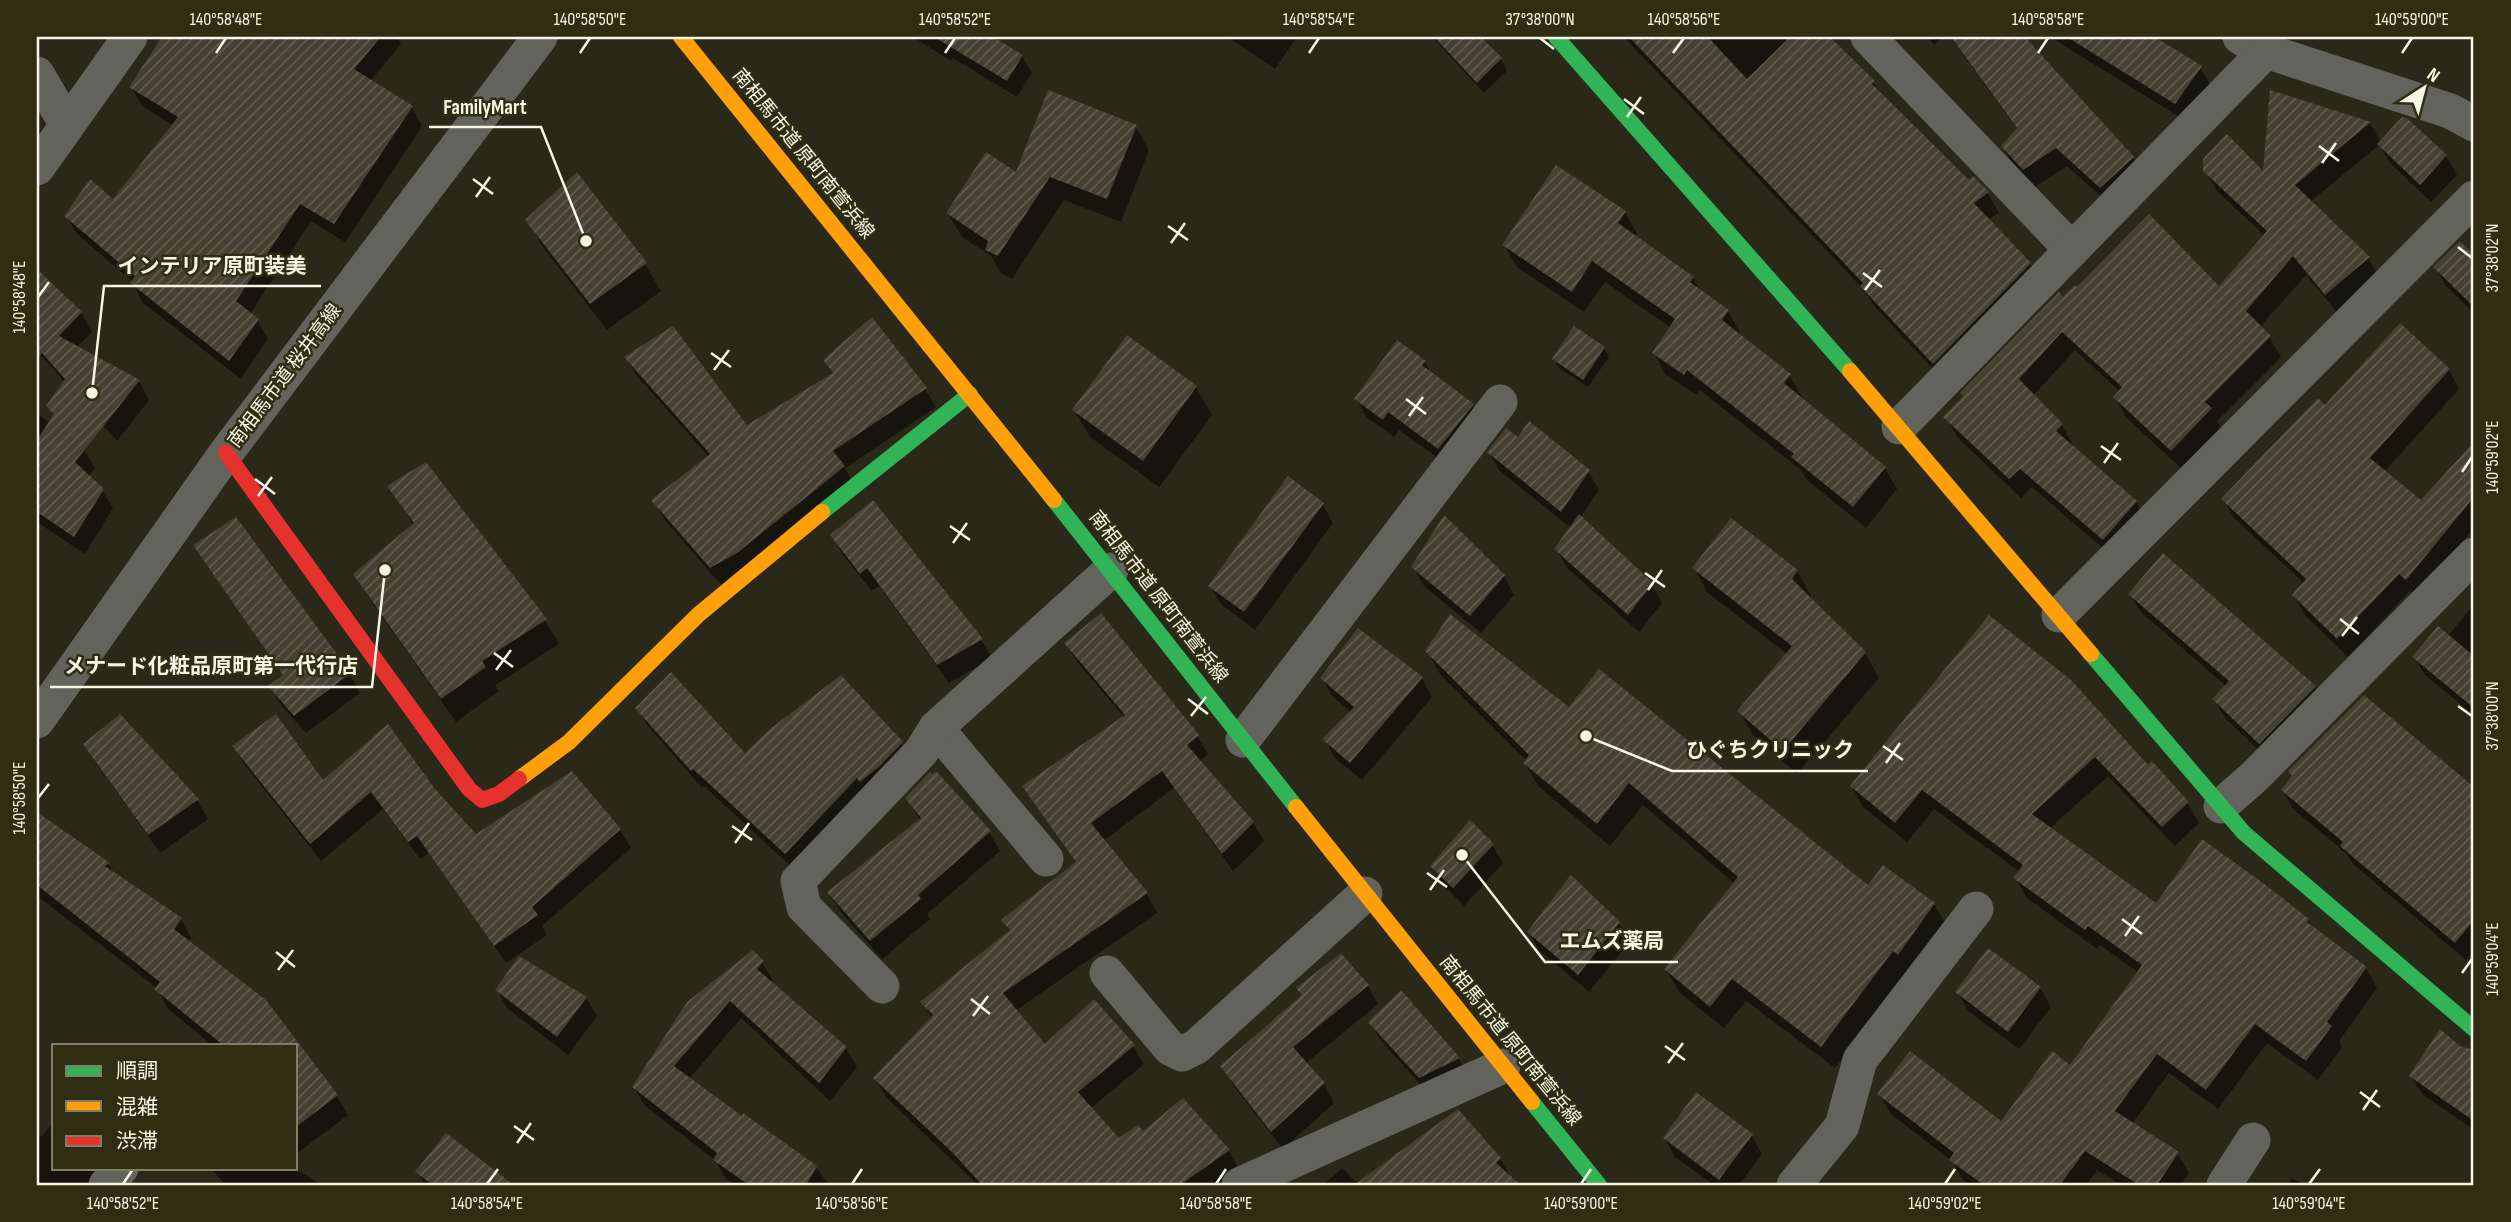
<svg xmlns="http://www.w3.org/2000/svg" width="2511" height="1222" font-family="'Sofia Sans Condensed','Noto Sans JP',sans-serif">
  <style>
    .shadow { fill: #0007 }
    .building { fill: url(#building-hatch) }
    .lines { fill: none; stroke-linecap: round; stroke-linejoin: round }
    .street { stroke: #62645b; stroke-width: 35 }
    .fast { stroke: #30b455; stroke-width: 16 }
    .slow { stroke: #ff9f0a; stroke-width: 16 }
    .jam { stroke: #e5322d; stroke-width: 16 }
    .ticks { fill: none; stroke: #f6f6e6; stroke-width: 2.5 }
    .labels { text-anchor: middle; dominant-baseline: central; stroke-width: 5; stroke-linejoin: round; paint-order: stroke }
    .street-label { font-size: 19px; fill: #f6f6e6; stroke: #2f2e13 }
    .leader { fill: none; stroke: #f6f6e6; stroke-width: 2.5 }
    .callout-dot { fill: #f6f6e6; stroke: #2f2e13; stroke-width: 2.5 }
    .callout-label { font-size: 21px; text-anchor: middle; font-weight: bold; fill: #f6f6e6; stroke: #2f2e13; stroke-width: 5; stroke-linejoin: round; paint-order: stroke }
    .neatline { fill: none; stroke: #f6f6e6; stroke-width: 2.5 }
    .ticks-label { font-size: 18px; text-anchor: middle; fill: #f6f6e6 }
  </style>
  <defs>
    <pattern id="building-hatch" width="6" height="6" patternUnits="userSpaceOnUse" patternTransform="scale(1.75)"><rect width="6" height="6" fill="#444133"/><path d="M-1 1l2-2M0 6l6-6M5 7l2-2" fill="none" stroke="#605d51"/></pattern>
  </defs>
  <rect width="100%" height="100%" fill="#292819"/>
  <g class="shadow">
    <path d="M 164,37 L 397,37 L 401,44 L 370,81 L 412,108 L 422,126 L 345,242 L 311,221 L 250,314 L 257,320 L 268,339 L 241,379 L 142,302 L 133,282 L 77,234 L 66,216 L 113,202 L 174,126 L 142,106 L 131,87 Z"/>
    <path d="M 913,37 L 989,37 L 1022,56 L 1032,73 L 1017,97 L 953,58 L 951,61 Z"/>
    <path d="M 1228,37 L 1297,37 L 1275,69 Z"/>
    <path d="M 1432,37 L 1487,37 L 1482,41 L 1501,59 L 1507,71 L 1484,93 Z"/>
    <path d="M 1624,37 L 1827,37 L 1873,82 L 1880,94 L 1969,183 L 1973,178 L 1988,194 L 1999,213 L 1988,220 L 2030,264 L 2041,284 L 1945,382 L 1874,306 L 1864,290 Z"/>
    <path d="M 1928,37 L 1943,37 L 1934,45 Z"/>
    <path d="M 1950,37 L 2023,37 L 2133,158 L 2143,177 L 2112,206 L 2067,166 L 2035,187 L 2013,165 L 2003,147 L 2018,130 Z"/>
    <path d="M 2050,37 L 2152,37 L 2200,68 L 2211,86 L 2186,121 Z"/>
    <path d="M 2271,93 L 2370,124 L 2381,142 L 2406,120 L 2446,156 L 2457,175 L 2431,202 L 2390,163 L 2379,145 L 2310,202 L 2368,258 L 2380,278 L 2338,313 L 2306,275 L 2260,327 L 2269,337 L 2281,357 L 2217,421 L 2222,429 L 2183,470 L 2126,417 L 2115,397 L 2120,392 L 2075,350 L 2033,396 L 2062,425 L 2073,445 L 2072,447 L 2136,502 L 2147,522 L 2115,559 L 2032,487 L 2021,498 L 1957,437 L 1946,417 L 2063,300 L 2078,289 L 2219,289 L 2265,236 L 2217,191 L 2205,171 L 2264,175 Z"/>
    <path d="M 1135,126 L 1149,150 L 1121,222 L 1064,200 L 1012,279 L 1001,273 L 991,256 L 962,237 L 948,214 L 1016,174 Z"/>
    <path d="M 1625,212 L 1637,234 L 1635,237 L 1693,278 L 1701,292 L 1728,311 L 1740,333 L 1739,335 L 1789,375 L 1802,397 L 1800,399 L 1885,468 L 1897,489 L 1866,528 L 1806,479 L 1801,470 L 1700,390 L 1697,395 L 1666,375 L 1654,353 L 1671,328 L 1605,282 L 1584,312 L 1517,267 L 1504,245 Z"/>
    <path d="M 527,220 L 645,264 L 661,291 L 607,330 L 543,247 Z"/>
    <path d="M 2460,243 L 2474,258 L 2474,313 L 2446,286 L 2436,268 Z"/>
    <path d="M 37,272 L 81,313 L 92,332 L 77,347 L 139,381 L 149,400 L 117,441 L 37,351 Z"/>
    <path d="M 1127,337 L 1196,387 L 1212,415 L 1159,487 L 1090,437 L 1074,410 Z"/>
    <path d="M 1604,348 L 1609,357 L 1588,387 L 1559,368 L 1554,359 Z"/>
    <path d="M 626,357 L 747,428 L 833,375 L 825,361 L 925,389 L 936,407 L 845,468 L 855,485 L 722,586 L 664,519 L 654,501 L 709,457 L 637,376 Z"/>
    <path d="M 1425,362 L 1432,375 L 1471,404 L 1482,422 L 1449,466 L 1399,430 L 1394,437 L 1367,418 L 1356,399 Z"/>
    <path d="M 2449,370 L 2459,389 L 2384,472 L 2421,503 L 2474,445 L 2474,528 L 2417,597 L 2410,591 L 2348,657 L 2304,614 L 2294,595 L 2304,583 L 2234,518 L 2223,499 L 2325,408 Z"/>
    <path d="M 37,413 L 84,450 L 95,468 L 88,477 L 102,490 L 113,508 L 85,554 L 37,522 Z"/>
    <path d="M 1518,439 L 1588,471 L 1599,490 L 1580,518 L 1651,584 L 1662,603 L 1639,632 L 1567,568 L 1556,549 L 1571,528 L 1500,471 L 1489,452 Z"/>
    <path d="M 390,487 L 545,620 L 559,644 L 495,685 L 499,691 L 456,722 L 369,598 L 355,574 L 414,525 Z"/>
    <path d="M 873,502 L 981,640 L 992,658 L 949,683 L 879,586 L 872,591 L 842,554 L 832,535 Z"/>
    <path d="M 1323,505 L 1333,523 L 1255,630 L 1221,604 L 1210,586 Z"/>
    <path d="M 195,546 L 349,674 L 360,693 L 306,733 L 281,705 L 270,686 L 284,676 Z"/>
    <path d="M 1413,567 L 1504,576 L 1514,595 L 1481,633 L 1424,586 Z"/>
    <path d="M 1694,568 L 1797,571 L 1811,596 L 1809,598 L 1865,653 L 1879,678 L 1797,774 L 1753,735 L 1739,711 L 1787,654 L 1708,593 Z"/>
    <path d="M 2130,594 L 2315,687 L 2325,706 L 2270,761 L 2225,718 L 2214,699 L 2226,686 L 2141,612 Z"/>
    <path d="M 2474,604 L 2474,715 L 2425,675 L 2414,657 L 2448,636 Z"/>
    <path d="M 1989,617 L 2188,803 L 2199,823 L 2175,846 L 2108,776 L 2049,829 L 2156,905 L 2308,920 L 2312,927 L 2366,968 L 2377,988 L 2339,1041 L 2342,1047 L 2318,1080 L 2267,1043 L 2218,1109 L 2169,1073 L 2132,1124 L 2177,1153 L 2189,1173 L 2181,1185 L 2121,1185 L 2097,1170 L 2086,1185 L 1967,1185 L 1968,1184 L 1963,1180 L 1953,1162 L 1891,1114 L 1879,1094 L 2001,1123 L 2070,1067 L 2139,973 L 2100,945 L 2097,949 L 2027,898 L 2015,878 L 2020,872 L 1934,809 L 1907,842 L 1863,807 L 1852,787 Z"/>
    <path d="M 1066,644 L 1197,736 L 1208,754 L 1199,762 L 1253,823 L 1264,841 L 1233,871 L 1174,788 L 1103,841 L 1147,894 L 1157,913 L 1015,1011 L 1045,1046 L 1133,1046 L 1144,1064 L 1091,1108 L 1119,1140 L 1143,1133 L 1182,1100 L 1229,1151 L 1239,1170 L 1217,1185 L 978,1185 L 886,1097 L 876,1079 L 932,1019 L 923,1002 L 1010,932 L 1004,920 L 1077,863 L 1024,786 L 1124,717 L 1077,662 Z"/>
    <path d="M 1427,651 L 1569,709 L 1869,887 L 1883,867 L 1934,904 L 1947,927 L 1907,973 L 1835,1068 L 1746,1001 L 1724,1028 L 1679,992 L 1666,969 L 1735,884 L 1643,805 L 1610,846 L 1538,786 L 1525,763 L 1527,761 L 1440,674 Z"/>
    <path d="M 1322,678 L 1422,678 L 1432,697 L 1362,780 L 1335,758 L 1324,739 L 1351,712 L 1332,696 Z"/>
    <path d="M 2364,697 L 2474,789 L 2474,951 L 2466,960 L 2353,864 L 2346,853 L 2293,809 L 2283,790 Z"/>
    <path d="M 637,708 L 745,756 L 901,743 L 912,762 L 797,872 L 704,786 L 702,788 L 648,726 Z"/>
    <path d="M 120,716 L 197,800 L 208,819 L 160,853 L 96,763 L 85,744 Z"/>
    <path d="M 234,747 L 323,783 L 434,790 L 476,836 L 620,830 L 631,848 L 542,926 L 547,935 L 506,963 L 429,853 L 420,859 L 383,809 L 321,861 L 245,765 Z"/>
    <path d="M 907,798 L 989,832 L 1000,851 L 927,914 L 930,919 L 882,959 L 840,911 L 829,892 L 920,820 Z"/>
    <path d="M 37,814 L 108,864 L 115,875 L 181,919 L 191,938 L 188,942 L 265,1001 L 337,1096 L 348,1115 L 296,1154 L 296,1045 L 212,1045 L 167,1008 L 157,988 L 37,896 Z"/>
    <path d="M 1492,845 L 1503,863 L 1464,906 L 1443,885 L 1433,866 Z"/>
    <path d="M 1619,923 L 1629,942 L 1589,992 L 1540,951 L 1529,933 Z"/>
    <path d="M 762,962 L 773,981 L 771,983 L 846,1048 L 857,1067 L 830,1101 L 741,1018 L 689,1079 L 742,1118 L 816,1167 L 829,1185 L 735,1185 L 726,1179 L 716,1161 L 645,1106 L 634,1087 Z"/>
    <path d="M 1368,986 L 1378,1004 L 1305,1064 L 1324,1084 L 1334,1103 L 1283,1149 L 1233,1085 L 1223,1066 Z"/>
    <path d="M 2040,988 L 2051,1007 L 2019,1049 L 1968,1011 L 1957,992 Z"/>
    <path d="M 497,990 L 586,998 L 597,1016 L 568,1055 L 507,1008 Z"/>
    <path d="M 1401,992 L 1459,1059 L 1469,1077 L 1431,1096 L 1381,1041 L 1370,1022 Z"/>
    <path d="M 2469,1052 L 2474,1052 L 2474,1130 L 2422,1094 L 2411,1076 Z"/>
    <path d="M 54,1121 L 54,1168 L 121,1168 L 106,1185 L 37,1185 L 37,1133 L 42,1137 Z"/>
    <path d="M 1751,1135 L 1762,1154 L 1739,1185 L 1714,1185 L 1675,1157 L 1665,1138 Z"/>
    <path d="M 1500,1159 L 1512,1179 L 1519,1185 L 1323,1185 L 1342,1168 L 1358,1184 Z"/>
    <path d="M 210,1168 L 294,1168 L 322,1185 L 226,1185 Z"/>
    <path d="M 417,1172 L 507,1182 L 509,1185 L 425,1185 Z"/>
    <path d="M 2292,1178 L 2304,1185 L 2288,1185 Z"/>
  </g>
  <g class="building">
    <path d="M 162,37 L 381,37 L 354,69 L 413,106 L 334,224 L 300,204 L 236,301 L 259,319 L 229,361 L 130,283 L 135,276 L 64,216 L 90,179 L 113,199 L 178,117 L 129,87 Z"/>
    <path d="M 934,37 L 993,37 L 1023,55 L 1007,81 Z"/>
    <path d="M 1434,37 L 1481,37 L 1502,58 L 1477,83 Z"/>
    <path d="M 1629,37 L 1708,37 L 1747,79 L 1790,37 L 1830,37 L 1875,81 L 1872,84 L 1969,180 L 1973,176 L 1989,192 L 1974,203 L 2031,263 L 1933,364 L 1860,286 L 1863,283 Z"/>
    <path d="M 1951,37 L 2025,37 L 2134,157 L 2100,188 L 2056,148 L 2023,170 L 2001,146 L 2017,128 Z"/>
    <path d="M 2067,37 L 2155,37 L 2202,66 L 2175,104 Z"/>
    <path d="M 1048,90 L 1137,125 L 1107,199 L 1050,177 L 998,256 L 985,250 L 988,241 L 946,213 L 986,152 L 1016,172 Z"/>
    <path d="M 2270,90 L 2371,122 L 2295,185 L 2370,257 L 2325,295 L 2293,256 L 2246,311 L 2271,336 L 2205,402 L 2212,408 L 2171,451 L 2113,397 L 2122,387 L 2062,332 L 2019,379 L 2063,424 L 2056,431 L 2137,501 L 2103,540 L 2020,469 L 2009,479 L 1943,417 L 1963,396 L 1960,393 L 2059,292 L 2063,297 L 2075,285 L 2077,287 L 2149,214 L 2219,286 L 2267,231 L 2203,171 L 2203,159 L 2227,134 L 2263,171 Z"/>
    <path d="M 2402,117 L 2407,118 L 2447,155 L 2420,185 L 2377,144 Z"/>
    <path d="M 1556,165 L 1626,211 L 1618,223 L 1694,277 L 1690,282 L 1729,310 L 1722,320 L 1791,374 L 1784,383 L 1886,467 L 1853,507 L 1791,457 L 1794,454 L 1687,370 L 1684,375 L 1652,353 L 1675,319 L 1592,261 L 1572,292 L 1502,245 Z"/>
    <path d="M 577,172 L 647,263 L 590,304 L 525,220 Z"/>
    <path d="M 2460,241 L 2474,255 L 2474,307 L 2433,267 Z"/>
    <path d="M 37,269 L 82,312 L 59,336 L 140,380 L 75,462 L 104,489 L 74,537 L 37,512 L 37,440 L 54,414 L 46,406 L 65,379 L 42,353 L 37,359 Z"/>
    <path d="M 872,317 L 927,388 L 833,451 L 845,466 L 737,553 L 710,568 L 651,500 L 710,454 L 624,357 L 673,326 L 747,425 L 833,373 L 823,360 Z"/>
    <path d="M 2400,323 L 2450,369 L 2370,458 L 2421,500 L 2474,442 L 2474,497 L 2406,580 L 2399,574 L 2337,639 L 2292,595 L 2306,579 L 2221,499 L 2318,398 L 2325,405 Z"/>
    <path d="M 1574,326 L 1605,347 L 1583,380 L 1552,359 Z"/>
    <path d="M 1127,335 L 1197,386 L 1143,461 L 1072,410 Z"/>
    <path d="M 1397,340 L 1426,361 L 1422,365 L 1474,404 L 1438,449 L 1388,412 L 1383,420 L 1354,399 Z"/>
    <path d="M 1529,421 L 1590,470 L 1561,512 L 1487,452 L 1506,428 L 1518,437 Z"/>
    <path d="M 426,462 L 547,619 L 482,661 L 486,667 L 441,699 L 353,574 L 414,523 L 387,486 Z"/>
    <path d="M 1288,476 L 1324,503 L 1244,612 L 1208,586 Z"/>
    <path d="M 873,500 L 983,639 L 937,665 L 867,568 L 860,574 L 830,535 Z"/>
    <path d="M 1579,514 L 1653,583 L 1628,615 L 1554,549 Z"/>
    <path d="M 1444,515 L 1505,575 L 1470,616 L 1411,567 Z"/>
    <path d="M 236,517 L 351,673 L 294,716 L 268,686 L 283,675 L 193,545 Z"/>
    <path d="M 1731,518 L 1798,570 L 1792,579 L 1866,652 L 1783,751 L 1737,711 L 1792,646 L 1692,568 Z"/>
    <path d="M 2163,553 L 2316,686 L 2259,744 L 2212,699 L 2229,681 L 2128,594 Z"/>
    <path d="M 1101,613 L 1199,735 L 1187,745 L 1254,822 L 1222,854 L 1162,771 L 1091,823 L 1148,893 L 1003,993 L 1045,1044 L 1094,999 L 1135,1045 L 1078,1092 L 1119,1138 L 1138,1125 L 1143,1131 L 1183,1098 L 1230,1150 L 1180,1185 L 982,1185 L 952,1152 L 873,1078 L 933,1015 L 920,1002 L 1010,930 L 1001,920 L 1076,862 L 1022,786 L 1125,715 L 1064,643 Z"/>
    <path d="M 1450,614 L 1569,707 L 1599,669 L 1868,885 L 1883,865 L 1935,903 L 1898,955 L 1893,951 L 1821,1047 L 1732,979 L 1710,1007 L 1664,969 L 1738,877 L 1629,783 L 1597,824 L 1523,763 L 1529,755 L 1425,651 Z"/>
    <path d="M 1989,615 L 2071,680 L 2148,765 L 2152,761 L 2189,802 L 2162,827 L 2095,757 L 2032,814 L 2156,903 L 2202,839 L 2263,883 L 2309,919 L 2307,922 L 2367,967 L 2327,1022 L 2332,1026 L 2306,1061 L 2255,1024 L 2206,1090 L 2157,1054 L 2115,1111 L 2179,1152 L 2157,1185 L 2139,1185 L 2085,1151 L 2060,1185 L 1984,1185 L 1949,1160 L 1954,1153 L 1877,1094 L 1910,1051 L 2001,1121 L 2052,1051 L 2070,1065 L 2142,965 L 2088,926 L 2085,930 L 2013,878 L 2023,865 L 1922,790 L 1895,823 L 1850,786 Z"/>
    <path d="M 2438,626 L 2474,656 L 2474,708 L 2412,657 Z"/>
    <path d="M 1358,628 L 1423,677 L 1350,763 L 1322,739 L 1354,707 L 1320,678 Z"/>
    <path d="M 671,672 L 745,753 L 769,730 L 841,675 L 903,742 L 880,766 L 860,782 L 857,778 L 785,854 L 693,769 L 691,771 L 635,708 Z"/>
    <path d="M 2364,695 L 2474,787 L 2474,920 L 2455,943 L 2340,846 L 2343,842 L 2281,790 L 2292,776 L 2288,771 Z"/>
    <path d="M 120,714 L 199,799 L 148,835 L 83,744 Z"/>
    <path d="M 276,714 L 323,780 L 388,724 L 435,789 L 476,834 L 572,771 L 621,829 L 532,907 L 538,915 L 494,946 L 417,836 L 408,842 L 371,792 L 310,844 L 232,746 Z"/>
    <path d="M 936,771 L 991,831 L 918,895 L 921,899 L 870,941 L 827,892 L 921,818 L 905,798 L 930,772 L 932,774 Z"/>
    <path d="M 37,812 L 110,863 L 105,866 L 182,918 L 174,929 L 266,1000 L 338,1095 L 296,1127 L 296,1045 L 223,1045 L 154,989 L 160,982 L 37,885 Z"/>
    <path d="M 1470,820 L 1494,844 L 1453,888 L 1430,866 Z"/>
    <path d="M 1571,875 L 1620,922 L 1578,975 L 1527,932 Z"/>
    <path d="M 1988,948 L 2041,987 L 2008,1032 L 1955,992 Z"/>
    <path d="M 753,950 L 764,961 L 757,969 L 847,1047 L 819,1083 L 730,1001 L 674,1066 L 742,1116 L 743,1113 L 817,1166 L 806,1185 L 749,1185 L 713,1160 L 717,1153 L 632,1087 L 687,1002 Z"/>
    <path d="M 1341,953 L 1369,985 L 1293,1047 L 1325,1083 L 1271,1132 L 1220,1066 L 1302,995 L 1296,988 Z"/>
    <path d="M 519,956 L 587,997 L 557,1037 L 495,990 Z"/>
    <path d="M 1401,990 L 1460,1058 L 1419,1078 L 1368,1022 Z"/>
    <path d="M 2440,1029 L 2460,1046 L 2474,1050 L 2474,1121 L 2409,1076 Z"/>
    <path d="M 1696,1092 L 1753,1134 L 1719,1180 L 1663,1138 Z"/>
    <path d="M 1458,1109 L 1501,1158 L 1496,1163 L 1521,1185 L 1354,1185 Z"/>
    <path d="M 446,1133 L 514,1185 L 433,1185 L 415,1172 Z"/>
  </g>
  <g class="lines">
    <g class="street">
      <path d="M 1868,37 L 2072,250"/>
      <path d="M 2240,37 L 2266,51 L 2450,111 L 2474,124"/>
      <path d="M 37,74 L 67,125"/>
      <path d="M 37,168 L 130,37"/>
      <path d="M 1899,427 L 2266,51"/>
      <path d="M 2059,615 L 2474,198"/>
      <path d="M 37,721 L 226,453 L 540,37"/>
      <path d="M 936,728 L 1046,859"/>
      <path d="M 1243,740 L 1500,402"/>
      <path d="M 2221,806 L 2255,776 L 2474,555"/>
      <path d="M 1107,973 L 1170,1048 L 1182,1054 L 1196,1047 L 1365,894"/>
      <path d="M 882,986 L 804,907 L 798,881 L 921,752 L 936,728 L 1111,570"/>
      <path d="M 106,1185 L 121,1168"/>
      <path d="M 1239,1185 L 1503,1066"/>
      <path d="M 1794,1185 L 1842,1126 L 1860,1060 L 1976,909"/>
      <path d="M 2224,1185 L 2253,1140"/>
    </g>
    <g class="fast">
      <path d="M 1556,37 L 1850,371"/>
      <path d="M 1054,500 L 1296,807"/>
      <path d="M 822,512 L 970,394"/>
      <path d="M 2091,654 L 2244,833 L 2474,1029"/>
      <path d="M 1532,1102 L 1599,1185"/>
    </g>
    <g class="slow">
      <path d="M 681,37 L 1054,500"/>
      <path d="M 1850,371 L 2091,654"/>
      <path d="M 519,779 L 569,742 L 698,615 L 822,512"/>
      <path d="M 1296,807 L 1532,1102"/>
    </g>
    <path class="jam" d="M 226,453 L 469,789 L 482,800 L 499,794 L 519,779"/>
  </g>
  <path class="ticks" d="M 1540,38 L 1554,49M 216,53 L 226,38M 580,53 L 590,38M 945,53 L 955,38M 1309,53 L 1319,38M 1673,53 L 1684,38M 2038,53 L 2048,38M 2402,53 L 2412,38M 1624,99 L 1644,114M 1627,117 L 1641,97M 2319,146 L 2339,161M 2322,163 L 2336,143M 473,179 L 493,194M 476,197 L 490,177M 1168,226 L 1188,240M 1171,243 L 1185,223M 2458,247 L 2472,258M 1863,273 L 1882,287M 1865,290 L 1880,270M 38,297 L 49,282M 711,353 L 731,367M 714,370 L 729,350M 1406,399 L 1426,414M 1409,416 L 1423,397M 2101,446 L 2121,460M 2104,463 L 2118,443M 2462,472 L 2472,457M 255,479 L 275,494M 258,496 L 272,477M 950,526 L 970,540M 953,543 L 967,523M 1645,573 L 1665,587M 1648,590 L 1662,570M 2340,619 L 2359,634M 2342,636 L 2357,617M 494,653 L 513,667M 496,670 L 511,650M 1188,699 L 1208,714M 2458,706 L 2472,716M 1191,716 L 1206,697M 1883,746 L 1903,760M 1886,763 L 1900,743M 38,798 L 49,784M 732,826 L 752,840M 735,843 L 749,823M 1427,873 L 1447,887M 1430,890 L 1444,870M 2122,919 L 2142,934M 2125,936 L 2139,916M 276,952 L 295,967M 278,970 L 293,950M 2462,973 L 2472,959M 971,999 L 990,1014M 973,1016 L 988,996M 1665,1046 L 1685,1060M 1668,1063 L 1683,1043M 2360,1092 L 2380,1107M 2363,1110 L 2377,1090M 514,1126 L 534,1140M 517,1143 L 531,1123M 123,1184 L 133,1169M 487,1184 L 498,1169M 852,1184 L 862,1169M 1216,1184 L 1226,1169M 1581,1184 L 1591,1169M 1945,1184 L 1955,1169M 2309,1184 L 2320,1169"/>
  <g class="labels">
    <g class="street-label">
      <text transform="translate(803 154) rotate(51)">南相馬市道 原町南萱浜線</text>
      <text transform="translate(285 376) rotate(-53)">南相馬市道 桜井高線</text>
      <text transform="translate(1158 597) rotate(52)">南相馬市道 原町南萱浜線</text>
      <text transform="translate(1510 1041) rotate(51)">南相馬市道 原町南萱浜線</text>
    </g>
  </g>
  <path class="leader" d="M586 241L541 127H429M92 393L104 286H321M385 570L372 687H50M1586 736L1672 771H1868M1462 855L1545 962H1678"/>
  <g class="callout-dot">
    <circle cx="586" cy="241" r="7"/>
    <circle cx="92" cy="393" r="7"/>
    <circle cx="385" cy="570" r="7"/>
    <circle cx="1586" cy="736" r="7"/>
    <circle cx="1462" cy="855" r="7"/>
  </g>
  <g class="callout-label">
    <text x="485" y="114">FamilyMart</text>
    <text x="212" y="273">インテリア原町装美</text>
    <text x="211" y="673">メナード化粧品原町第一代行店</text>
    <text x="1770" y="757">ひぐちクリニック</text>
    <text x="1612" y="948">エムズ薬局</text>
  </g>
  <rect width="2511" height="1222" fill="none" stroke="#2f2e13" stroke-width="77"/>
  <rect x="52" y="1044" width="245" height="126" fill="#2f2e13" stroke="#7f7e67" stroke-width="2"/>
  <rect x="66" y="1066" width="35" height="10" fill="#30b455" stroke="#7f7e67" stroke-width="2"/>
  <text x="116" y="1078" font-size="21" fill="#f6f6e6">順調</text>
  <rect x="66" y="1101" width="35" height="10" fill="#ff9f0a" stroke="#7f7e67" stroke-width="2"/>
  <text x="116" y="1114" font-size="21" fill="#f6f6e6">混雑</text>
  <rect x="66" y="1136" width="35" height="10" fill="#e5322d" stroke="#7f7e67" stroke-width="2"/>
  <text x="116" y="1148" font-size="21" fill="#f6f6e6">渋滞</text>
  <g transform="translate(2424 88) rotate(36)" stroke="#2f2e13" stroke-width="5" paint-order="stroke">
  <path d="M0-5L12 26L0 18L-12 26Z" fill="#f6f6e6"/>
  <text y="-10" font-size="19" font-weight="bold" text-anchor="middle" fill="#f6f6e6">N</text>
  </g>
  <rect x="38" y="38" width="2434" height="1146" class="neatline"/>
  <g class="ticks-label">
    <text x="226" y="25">140°58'48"E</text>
    <text x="590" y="25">140°58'50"E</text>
    <text x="955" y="25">140°58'52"E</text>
    <text x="1319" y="25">140°58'54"E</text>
    <text x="1540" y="25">37°38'00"N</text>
    <text x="1684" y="25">140°58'56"E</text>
    <text x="2048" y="25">140°58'58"E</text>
    <text x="2412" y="25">140°59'00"E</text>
    <text transform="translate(2492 258) rotate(-90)" y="6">37°38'02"N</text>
    <text transform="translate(19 297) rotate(-90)" y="6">140°58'48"E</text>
    <text transform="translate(2492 457) rotate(-90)" y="6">140°59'02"E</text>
    <text transform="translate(2492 716) rotate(-90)" y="6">37°38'00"N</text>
    <text transform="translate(19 798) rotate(-90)" y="6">140°58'50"E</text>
    <text transform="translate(2492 959) rotate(-90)" y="6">140°59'04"E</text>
    <text x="123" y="1209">140°58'52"E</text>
    <text x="487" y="1209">140°58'54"E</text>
    <text x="852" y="1209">140°58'56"E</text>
    <text x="1216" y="1209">140°58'58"E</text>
    <text x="1581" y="1209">140°59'00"E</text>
    <text x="1945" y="1209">140°59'02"E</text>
    <text x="2309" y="1209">140°59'04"E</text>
  </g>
</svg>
